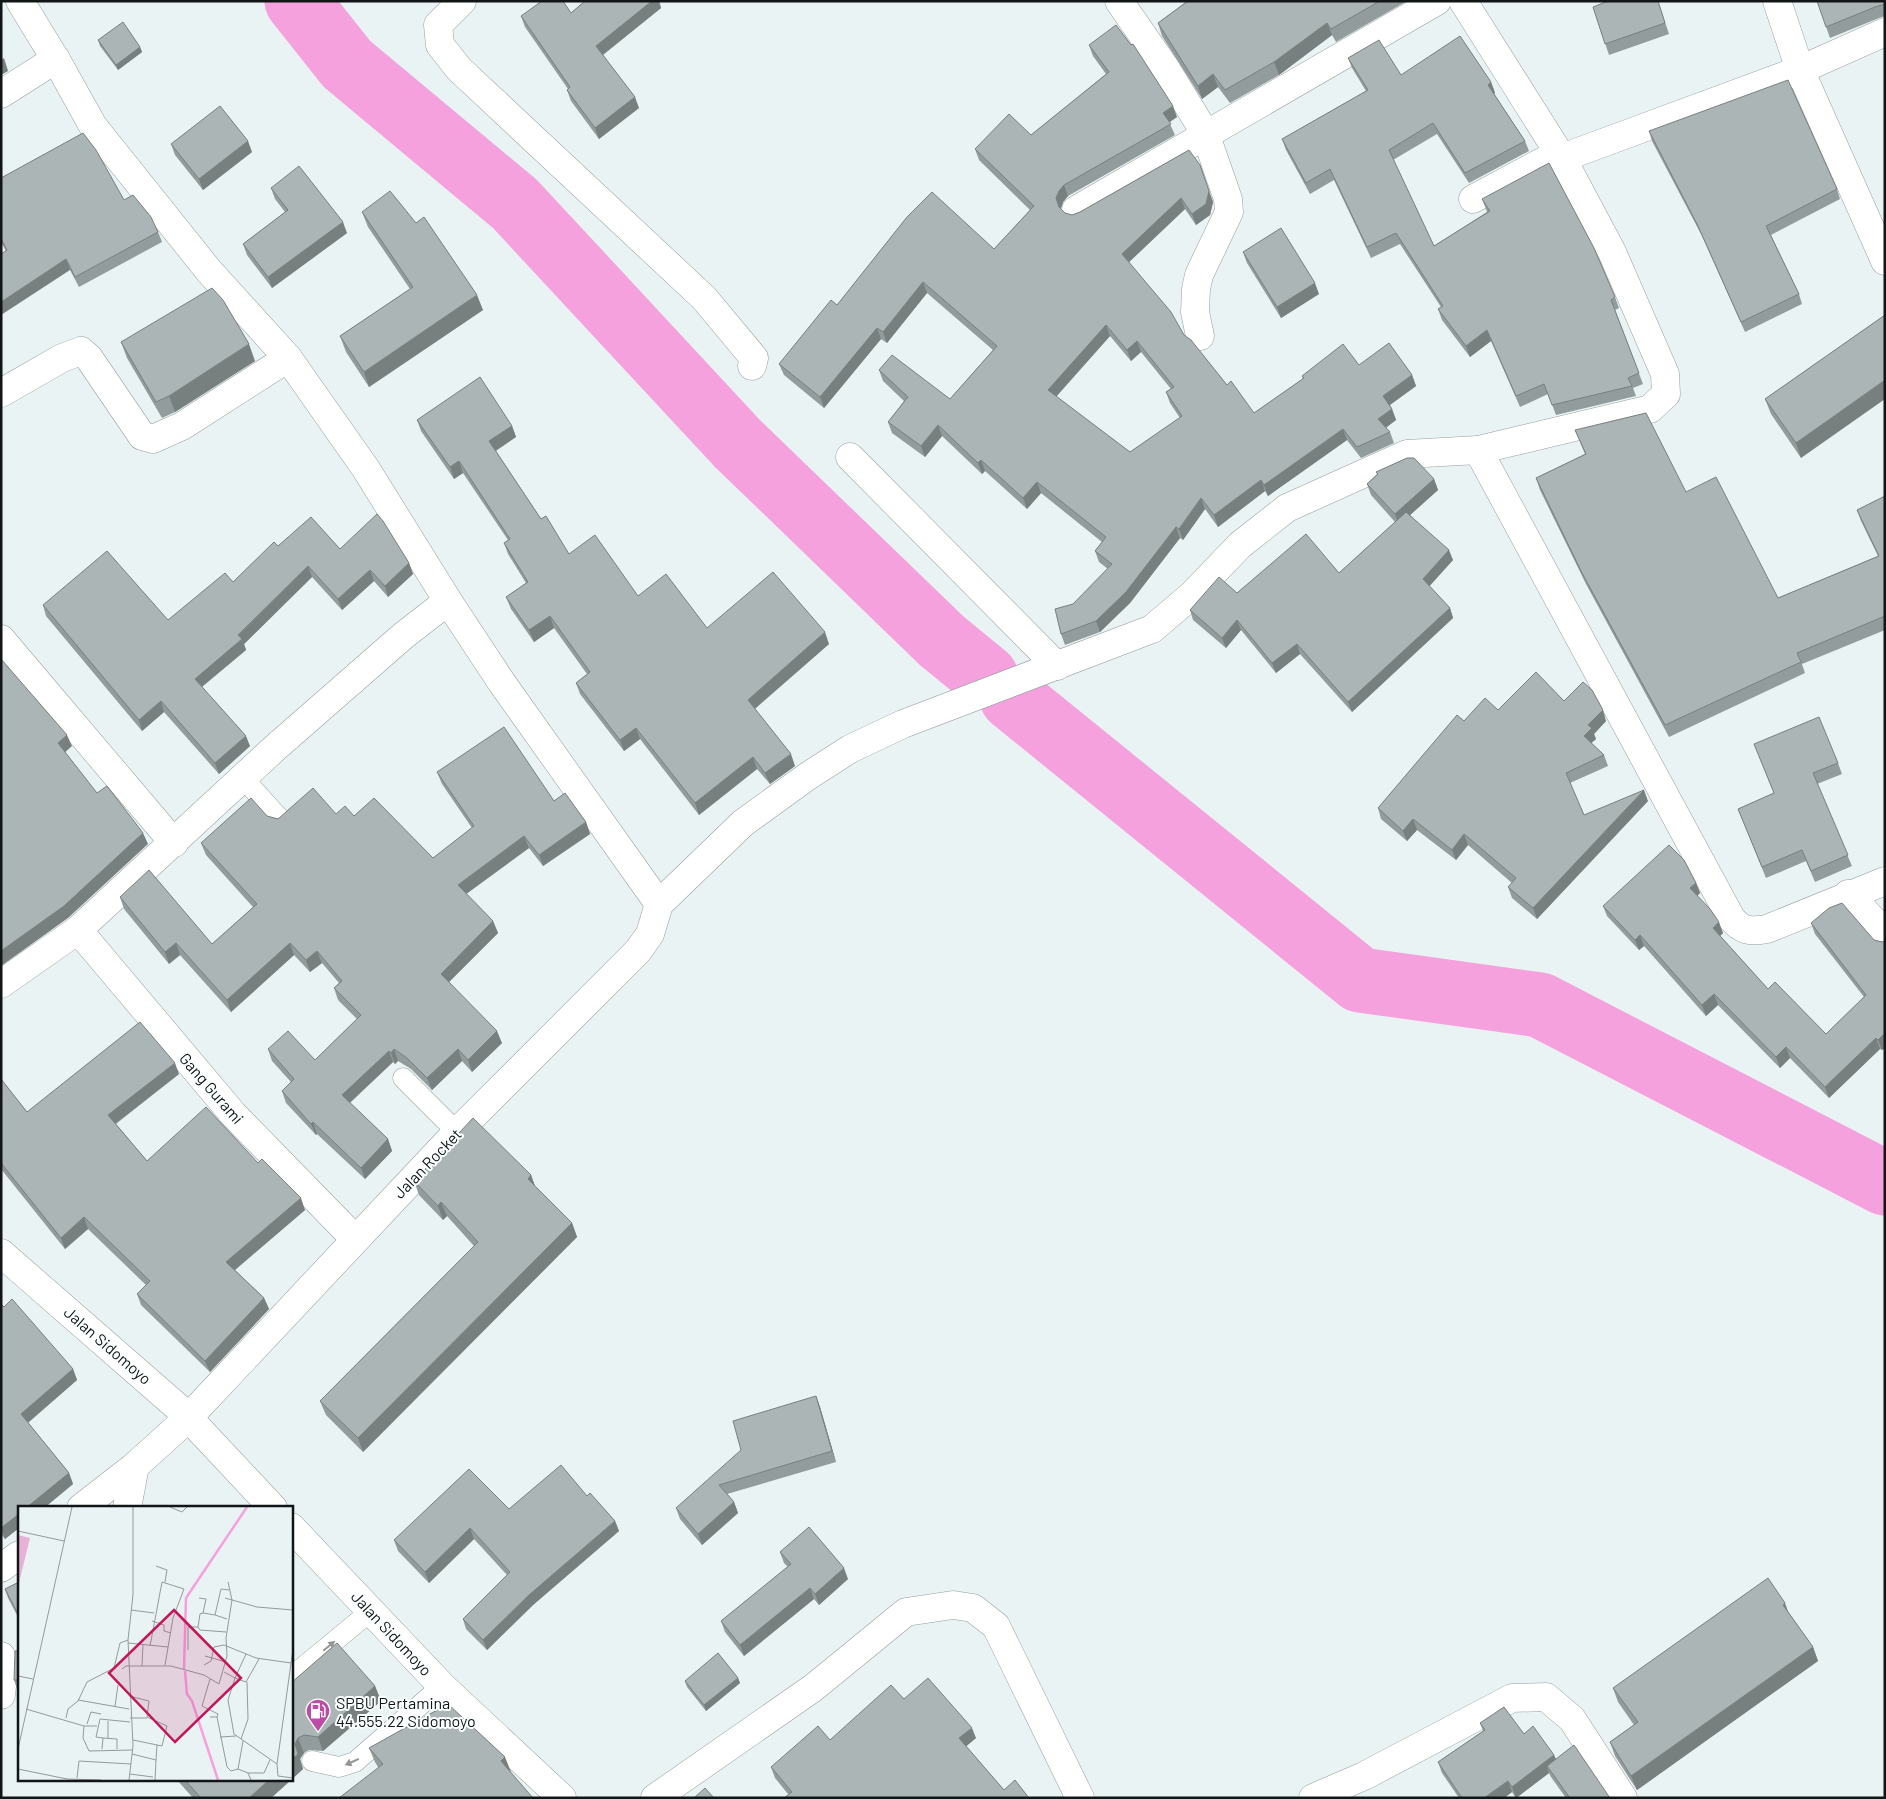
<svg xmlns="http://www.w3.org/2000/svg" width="1886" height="1799" font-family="Barlow,sans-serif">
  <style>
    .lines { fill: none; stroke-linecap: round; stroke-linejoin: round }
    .river { stroke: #f4a1dd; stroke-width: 65 }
    .lane-casing { stroke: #969fa0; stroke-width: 21 }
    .street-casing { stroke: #969fa0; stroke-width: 29 }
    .secondary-casing { stroke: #969fa0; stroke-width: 29 }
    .lane { stroke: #fff; stroke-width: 20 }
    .street { stroke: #fff; stroke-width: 28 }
    .secondary { stroke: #fff; stroke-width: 28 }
    .wall { fill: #939c9c; fill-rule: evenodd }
    .shaded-wall { fill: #787f7f }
    .building { fill: #abb5b5; stroke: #787f7f; fill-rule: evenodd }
    .oneway { fill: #949696 }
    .labels { text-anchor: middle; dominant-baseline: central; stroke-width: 4; stroke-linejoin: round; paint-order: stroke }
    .street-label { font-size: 16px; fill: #121516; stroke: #fbffff }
    .poi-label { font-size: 16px; fill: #121516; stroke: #fbffff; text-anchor: start }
    .inset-river { fill: none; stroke: #f4a1dd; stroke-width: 2.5 }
    .inset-road { fill: none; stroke: #939a9b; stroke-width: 1 }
    .view { fill: #c2185b; fill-opacity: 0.15; stroke: #c2185b; stroke-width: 2.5 }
    .inset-edge { fill: none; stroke: #121516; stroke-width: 2.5 }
  </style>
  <rect width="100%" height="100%" fill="#e9f3f4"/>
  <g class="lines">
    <g class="river">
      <path d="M 297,1 L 347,64 L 515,204 L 737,443 L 942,641 L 986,677"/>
      <path d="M 1012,698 L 1360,980 L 1540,1005 L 1885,1183"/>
    </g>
    <defs>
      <g id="lane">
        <path d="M 243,778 L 280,819"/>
        <path d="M 403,1078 L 457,1132"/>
        <path d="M 291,1677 L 371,1611"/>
        <path d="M 312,1761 L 339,1767 L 355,1762 L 442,1686"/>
      </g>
      <g id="street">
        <path d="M 20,1 L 59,65 L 93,126 L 209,271 L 288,358 L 366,469 L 448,601 L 502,683 L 659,904"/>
        <path d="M 462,1 L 438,25 L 440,45 L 459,69 L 704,298 L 754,358 L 752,366"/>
        <path d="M 1119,1 L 1166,69 L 1205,133 L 1228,199 L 1229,212 L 1199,275 L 1196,289 L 1195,312 L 1200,336"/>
        <path d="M 1777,1 L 1800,70 L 1885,32"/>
        <path d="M 1,94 L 56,59"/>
        <path d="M 1562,158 L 1800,70 L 1885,261"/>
        <path d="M 1473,199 L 1559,153"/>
        <path d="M 1076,210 L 1437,1"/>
        <path d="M 1,393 L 62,358 L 81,351 L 89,358 L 142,436 L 153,439 L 182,426 L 288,358"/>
        <path d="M 1478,450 L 1731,918 C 1742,931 1750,932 1767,929 L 1885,881"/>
        <path d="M 850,457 L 1057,666"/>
        <path d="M 1,639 L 174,843"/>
        <path d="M 1848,894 L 1872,919 L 1885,937"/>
        <path d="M 78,930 L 233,1114 L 355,1239"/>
        <path d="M 1,984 L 78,930 L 276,747 L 403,636 L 448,601"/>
        <path d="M 81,1508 L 135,1466"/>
        <path d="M 127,1508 L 135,1466 L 188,1418 L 457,1132 L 638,951 L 650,934 L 659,904 L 743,823 L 808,776 L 850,749 L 903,724 L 1152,629 L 1192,595 L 1240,545 L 1287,508 L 1407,454 L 1478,450 L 1650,409 L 1666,394 L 1665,374 L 1612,252 L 1562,158 L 1463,1"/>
        <path d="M 1,1568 L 19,1555"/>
        <path d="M 1,1656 L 4,1668 L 1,1695"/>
        <path d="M 655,1798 L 813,1688 L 906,1612 L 953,1605 L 973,1608 L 996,1626 L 1080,1798"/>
        <path d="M 1313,1798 L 1364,1776 L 1512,1698 L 1546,1697 L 1572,1719 L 1623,1798"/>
      </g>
      <g id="secondary">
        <path d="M 1,1253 L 182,1411 L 273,1508"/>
        <path d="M 291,1527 L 442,1686 L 562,1798"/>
      </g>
    </defs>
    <use href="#lane" class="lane-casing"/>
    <use href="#street" class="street-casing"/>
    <use href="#secondary" class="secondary-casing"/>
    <use href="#lane" class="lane"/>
    <use href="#street" class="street"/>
    <use href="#secondary" class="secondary"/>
  </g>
  <g class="wall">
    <path d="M 585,1 L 659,1 L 661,8 L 603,55 L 639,108 L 599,139 L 571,101 L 567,90 L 568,89 L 525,27 L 521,16 L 571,13 Z"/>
    <path d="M 1187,1 L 1407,1 L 1336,42 L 1332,35 L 1279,75 L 1230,103 L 1218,87 L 1202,99 L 1162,36 L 1158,23 Z"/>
    <path d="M 1658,1 L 1669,34 L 1609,55 L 1593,7 Z"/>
    <path d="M 1817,1 L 1885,1 L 1885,16 L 1879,18 L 1830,38 Z"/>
    <path d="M 98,40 L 140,47 L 142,52 L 118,70 L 100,46 Z"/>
    <path d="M 1089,45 L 1177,117 L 1169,122 L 1175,135 L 1068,196 L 1063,202 L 1061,209 L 1065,213 L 1072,215 L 1080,212 L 1189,150 L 1213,202 L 1210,215 L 1196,225 L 1185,209 L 1129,262 L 1184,335 L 1227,385 L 1254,413 L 1303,379 L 1302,376 L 1359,365 L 1412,375 L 1416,386 L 1390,405 L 1392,409 L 1396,420 L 1386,428 L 1390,432 L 1394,443 L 1361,458 L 1347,440 L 1268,496 L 1265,491 L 1218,527 L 1205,509 L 1183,540 L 1180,538 L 1130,603 L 1100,632 L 1065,645 L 1061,634 L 1073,604 L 1108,569 L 1099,562 L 1095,551 L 1102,542 L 1041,493 L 1027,509 L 985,471 L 982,474 L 942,436 L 925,457 L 892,433 L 888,422 L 904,401 L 883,381 L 879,370 L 950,399 L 993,350 L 927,293 L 887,343 L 881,339 L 824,408 L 784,375 L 779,364 L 837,305 L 994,249 L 1030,210 L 979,160 L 975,149 L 1031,135 L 1106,74 L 1093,56 ZM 1110,336 L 1131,361 L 1141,352 L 1171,389 L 1166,392 L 1170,403 L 1180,418 L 1130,452 L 1056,397 Z"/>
    <path d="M 1348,58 L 1401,75 L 1491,82 L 1495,93 L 1494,94 L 1525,141 L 1529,151 L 1469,183 L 1437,134 L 1393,160 L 1434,246 L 1487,212 L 1482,199 L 1615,297 L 1619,308 L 1615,310 L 1643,384 L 1633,388 L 1636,396 L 1556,415 L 1548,394 L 1520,407 L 1491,341 L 1470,357 L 1442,320 L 1438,309 L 1441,307 L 1400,244 L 1371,258 L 1334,180 L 1310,194 L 1286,150 L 1282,139 L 1366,91 L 1352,68 Z"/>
    <path d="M 1649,131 L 1837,189 L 1840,199 L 1771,235 L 1799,294 L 1802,304 L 1745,332 L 1702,236 L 1652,141 Z"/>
    <path d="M 171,144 L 252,152 L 203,190 L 175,155 Z"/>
    <path d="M 1,178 L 124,200 L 158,232 L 162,242 L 79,287 L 70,270 L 6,251 L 1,242 Z"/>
    <path d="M 271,188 L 347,233 L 272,288 L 247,255 L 243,244 L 285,212 L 275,199 Z"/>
    <path d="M 362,212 L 483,310 L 369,387 L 346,352 L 340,336 L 410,289 L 368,227 Z"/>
    <path d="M 1243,252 L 1319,294 L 1281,318 L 1247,263 Z"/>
    <path d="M 1885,315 L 1801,458 L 1771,414 L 1765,399 Z"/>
    <path d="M 121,342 L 255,361 L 175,412 L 162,418 L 127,358 Z"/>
    <path d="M 417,420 L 512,426 L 516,437 L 496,451 L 541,519 L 569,554 L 638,596 L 707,628 L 829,644 L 755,709 L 795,766 L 770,784 L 757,769 L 699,815 L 640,739 L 624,751 L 580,694 L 576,683 L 587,674 L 554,628 L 534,642 L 511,609 L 506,597 L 526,583 L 508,554 L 504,543 L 508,540 L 463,473 L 454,479 L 421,431 Z"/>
    <path d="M 1575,430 L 1686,492 L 1778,598 L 1878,556 L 1861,521 L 1857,510 L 1885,496 L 1885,630 L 1802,664 L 1805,673 L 1669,737 L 1586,584 L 1540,490 L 1536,478 L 1585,454 Z"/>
    <path d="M 1376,472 L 1434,479 L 1438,490 L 1410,515 L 1453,560 L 1429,586 L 1450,608 L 1453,618 L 1352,712 L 1300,654 L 1276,673 L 1241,630 L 1226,648 L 1193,620 L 1190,610 L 1237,593 L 1339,573 L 1395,522 L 1371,495 L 1367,484 L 1377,474 Z"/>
    <path d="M 278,546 L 340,549 L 409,563 L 413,574 L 388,597 L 374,581 L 342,610 L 312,577 L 244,644 L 246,650 L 202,687 L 250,746 L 219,774 L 164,712 L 142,731 L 46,616 L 43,605 L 168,620 L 233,582 Z"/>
    <path d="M 1564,701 L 1606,721 L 1594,734 L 1596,739 L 1591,743 L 1604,755 L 1608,766 L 1570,783 L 1584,815 L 1648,801 L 1537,919 L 1512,898 L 1508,887 L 1512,883 L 1468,845 L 1456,860 L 1417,830 L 1407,841 L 1381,819 L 1378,808 L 1464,721 L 1498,710 Z"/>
    <path d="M 1754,744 L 1838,763 L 1842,774 L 1817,784 L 1852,866 L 1815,882 L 1806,861 L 1766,878 L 1738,809 L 1774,793 Z"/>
    <path d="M 437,772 L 554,801 L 586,822 L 590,834 L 543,866 L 529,848 L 466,894 L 493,921 L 498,933 L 449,982 L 502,1043 L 472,1072 L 462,1061 L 432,1090 L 411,1069 L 398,1061 L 395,1064 L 393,1062 L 350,1103 L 388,1139 L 392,1151 L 365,1179 L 317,1134 L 316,1135 L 286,1103 L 282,1091 L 291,1082 L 272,1061 L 268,1049 L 315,1060 L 357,1019 L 338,1000 L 334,988 L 339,983 L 322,963 L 310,972 L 294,955 L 231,1012 L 180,955 L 169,964 L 124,909 L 120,897 L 212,944 L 253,907 L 206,855 L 201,843 L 267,816 L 278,819 L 336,814 L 354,816 L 433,858 L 472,828 L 442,784 Z"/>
    <path d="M 1696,883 L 1700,893 L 1697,896 L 1723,933 L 1720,936 L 1768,989 L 1826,1034 L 1864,997 L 1815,934 L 1811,923 L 1874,940 L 1882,942 L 1885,941 L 1885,1048 L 1882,1050 L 1880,1049 L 1829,1098 L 1790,1058 L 1780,1068 L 1718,1005 L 1706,1016 L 1644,946 L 1639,950 L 1607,916 L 1603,906 Z"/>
    <path d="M 179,1074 L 116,1124 L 147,1161 L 258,1163 L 305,1210 L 235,1270 L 264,1298 L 269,1309 L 210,1372 L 141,1305 L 137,1294 L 146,1285 L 88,1229 L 65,1249 L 1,1169 L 1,1079 L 27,1112 Z"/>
    <path d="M 531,1175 L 535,1186 L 572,1223 L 577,1237 L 363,1452 L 326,1415 L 320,1401 L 474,1246 L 447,1216 L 443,1220 L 419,1195 L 414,1181 Z"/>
    <path d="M 1,1304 L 73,1369 L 77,1380 L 28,1423 L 69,1473 L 73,1484 L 44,1508 L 19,1508 L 19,1528 L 5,1539 L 1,1534 Z"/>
    <path d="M 816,1396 L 820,1407 L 836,1462 L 727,1494 L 734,1502 L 738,1513 L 702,1545 L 680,1519 L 676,1508 Z"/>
    <path d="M 587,1496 L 615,1521 L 619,1531 L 533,1605 L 487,1650 L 466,1629 L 463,1619 L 507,1575 L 474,1539 L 429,1583 L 398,1551 L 394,1540 L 509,1509 Z"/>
    <path d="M 780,1552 L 848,1579 L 819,1605 L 814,1599 L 744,1656 L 725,1632 L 721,1621 L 788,1567 L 784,1563 Z"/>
    <path d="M 19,1582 L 19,1619 L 8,1598 L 5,1589 Z"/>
    <path d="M 1789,1613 L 1813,1647 L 1818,1661 L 1637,1790 L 1615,1756 L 1610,1742 L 1634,1725 L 1618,1702 L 1613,1688 Z"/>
    <path d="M 19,1651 L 19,1690 L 17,1689 L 14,1680 Z"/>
    <path d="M 738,1678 L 740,1683 L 706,1711 L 687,1687 L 685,1681 Z"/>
    <path d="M 291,1683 L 375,1686 L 381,1701 L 323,1751 L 309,1750 L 304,1753 L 300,1759 L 303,1769 L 291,1780 Z"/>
    <path d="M 904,1699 L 976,1738 L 966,1746 L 1004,1790 L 1029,1798 L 788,1794 L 775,1778 L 771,1767 L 830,1740 Z"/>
    <path d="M 1480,1723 L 1524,1734 L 1554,1755 L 1556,1759 L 1610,1798 L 1566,1798 L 1551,1777 L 1549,1773 L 1516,1798 L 1512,1792 L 1504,1798 L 1459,1798 L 1442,1773 L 1438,1762 L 1483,1731 Z"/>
    <path d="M 369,1748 L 511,1772 L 378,1767 L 375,1762 Z"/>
    <path d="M 177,1780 L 291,1780 L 271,1798 L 193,1798 Z"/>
  </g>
  <g class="shaded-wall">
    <path d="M 652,1 L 659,1 L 661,8 L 600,57 L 596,46 Z"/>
    <path d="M 1327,23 L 1332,35 L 1279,75 L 1274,62 Z"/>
    <path d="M 140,47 L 142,52 L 118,70 L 116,65 Z"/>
    <path d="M 4,58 L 8,71 L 1,75 L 1,60 Z"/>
    <path d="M 1213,74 L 1218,87 L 1202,99 L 1198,86 Z"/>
    <path d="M 1491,82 L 1495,93 L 1492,95 L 1488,85 Z"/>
    <path d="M 635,97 L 639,108 L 599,139 L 595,128 Z"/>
    <path d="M 1173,106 L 1177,117 L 1167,124 L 1163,113 Z"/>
    <path d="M 248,141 L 252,152 L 203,190 L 199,179 Z"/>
    <path d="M 1200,165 L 1213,202 L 1210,215 L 1196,225 L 1192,214 Z"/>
    <path d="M 1064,185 L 1068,196 L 1063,202 L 1060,210 L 1056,198 L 1059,191 Z"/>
    <path d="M 1181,198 L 1185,209 L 1126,265 L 1122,254 Z"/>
    <path d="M 343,222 L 347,233 L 272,288 L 268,277 Z"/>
    <path d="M 66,259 L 70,270 L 1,315 L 1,302 Z"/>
    <path d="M 923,282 L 927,293 L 887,343 L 883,332 Z"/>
    <path d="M 1315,283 L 1319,294 L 1281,318 L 1277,307 Z"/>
    <path d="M 477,295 L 483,310 L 369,387 L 364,372 Z"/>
    <path d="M 1106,325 L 1110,336 L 1052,401 L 1048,390 Z"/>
    <path d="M 877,328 L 881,339 L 824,408 L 820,397 Z"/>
    <path d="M 1487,330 L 1491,341 L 1470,357 L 1466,346 Z"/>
    <path d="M 1137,341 L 1141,352 L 1131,361 L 1127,350 Z"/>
    <path d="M 249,344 L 255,361 L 175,412 L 169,396 Z"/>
    <path d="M 1412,375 L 1416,386 L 1387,407 L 1383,396 Z"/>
    <path d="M 1885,380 L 1885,399 L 1801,458 L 1796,443 Z"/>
    <path d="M 1392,409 L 1396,420 L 1382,430 L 1378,419 Z"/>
    <path d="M 938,425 L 942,436 L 925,457 L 921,446 Z"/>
    <path d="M 512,426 L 516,437 L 493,452 L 489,441 Z"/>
    <path d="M 1343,429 L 1347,440 L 1268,496 L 1264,485 Z"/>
    <path d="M 981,460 L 985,471 L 982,474 L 978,463 Z"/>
    <path d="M 459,461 L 463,473 L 454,479 L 450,467 Z"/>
    <path d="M 1434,479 L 1438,490 L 1399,525 L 1395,514 Z"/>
    <path d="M 1261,480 L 1265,491 L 1218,527 L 1214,515 Z"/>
    <path d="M 1037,482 L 1041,493 L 1027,509 L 1023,498 Z"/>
    <path d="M 1201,498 L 1205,509 L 1183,540 L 1179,529 Z"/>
    <path d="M 1176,527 L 1180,538 L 1130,603 L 1100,632 L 1096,621 Z"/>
    <path d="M 1449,550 L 1453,560 L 1427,589 L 1423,579 Z"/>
    <path d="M 409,563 L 413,574 L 388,597 L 385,586 Z"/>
    <path d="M 308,566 L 312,577 L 244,644 L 246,650 L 199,689 L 195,679 Z"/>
    <path d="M 370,570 L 374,581 L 342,610 L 338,599 Z"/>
    <path d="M 1450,608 L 1453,618 L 1352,712 L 1348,702 Z"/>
    <path d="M 550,616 L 554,628 L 534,642 L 529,630 Z"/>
    <path d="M 1237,620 L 1241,630 L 1226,648 L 1222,638 Z"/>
    <path d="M 825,632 L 829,644 L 752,711 L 748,700 Z"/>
    <path d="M 1297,644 L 1300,654 L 1276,673 L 1272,663 Z"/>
    <path d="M 161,701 L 164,712 L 142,731 L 139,720 Z"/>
    <path d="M 1603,710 L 1606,721 L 1594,734 L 1596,739 L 1588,746 L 1584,736 L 1588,725 Z"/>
    <path d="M 636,728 L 640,739 L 624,751 L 620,740 Z"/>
    <path d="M 67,735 L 72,746 L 62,755 L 58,743 Z"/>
    <path d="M 246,736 L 250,746 L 219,774 L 215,763 Z"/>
    <path d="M 791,754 L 795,766 L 770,784 L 765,773 Z"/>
    <path d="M 753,757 L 757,769 L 699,815 L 695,803 Z"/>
    <path d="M 1644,790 L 1648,801 L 1537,919 L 1533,908 Z"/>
    <path d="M 1413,819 L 1417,830 L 1407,841 L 1403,831 Z"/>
    <path d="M 586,822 L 590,834 L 543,866 L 539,855 Z"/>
    <path d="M 143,833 L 148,844 L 68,918 L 1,966 L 1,951 Z"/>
    <path d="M 1464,834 L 1468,845 L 1456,860 L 1452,850 Z"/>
    <path d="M 524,836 L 529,848 L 462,897 L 458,885 Z"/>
    <path d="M 1696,883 L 1700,893 L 1694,899 L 1690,888 Z"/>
    <path d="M 493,921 L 498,933 L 445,986 L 441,974 Z"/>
    <path d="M 1719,922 L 1723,933 L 1717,939 L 1713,928 Z"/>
    <path d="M 1640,935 L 1644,946 L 1639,950 L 1635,940 Z"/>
    <path d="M 176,943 L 180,955 L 169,964 L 165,952 Z"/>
    <path d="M 290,943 L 294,955 L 231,1012 L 227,1000 Z"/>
    <path d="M 317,951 L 322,963 L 310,972 L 306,960 Z"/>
    <path d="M 1714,994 L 1718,1005 L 1706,1016 L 1702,1005 Z"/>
    <path d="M 497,1031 L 502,1043 L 472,1072 L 468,1060 Z"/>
    <path d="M 1885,1033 L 1885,1048 L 1882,1050 L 1878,1040 Z"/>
    <path d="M 1876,1038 L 1880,1049 L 1829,1098 L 1825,1087 Z"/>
    <path d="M 1786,1047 L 1790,1058 L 1780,1068 L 1776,1057 Z"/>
    <path d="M 394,1049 L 398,1061 L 395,1064 L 391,1053 Z"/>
    <path d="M 458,1049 L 462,1061 L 432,1090 L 427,1078 Z"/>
    <path d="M 389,1051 L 393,1062 L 346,1106 L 342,1095 Z"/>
    <path d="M 175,1063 L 179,1074 L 112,1126 L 108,1115 Z"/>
    <path d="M 313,1122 L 317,1134 L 316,1135 L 311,1124 Z"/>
    <path d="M 388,1139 L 392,1151 L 365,1179 L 361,1168 Z"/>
    <path d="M 531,1175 L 536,1189 L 528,1179 Z"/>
    <path d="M 301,1198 L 305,1210 L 230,1274 L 226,1262 Z"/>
    <path d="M 441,1202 L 447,1216 L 443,1220 L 438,1206 Z"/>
    <path d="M 84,1217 L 88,1229 L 65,1249 L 61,1238 Z"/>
    <path d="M 572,1223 L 577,1237 L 363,1452 L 358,1438 Z"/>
    <path d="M 264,1298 L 269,1309 L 210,1372 L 205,1361 Z"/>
    <path d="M 73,1369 L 77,1380 L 25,1425 L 21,1414 Z"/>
    <path d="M 816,1396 L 820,1407 L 836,1462 L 832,1451 Z"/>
    <path d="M 69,1473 L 73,1484 L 44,1508 L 26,1508 Z"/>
    <path d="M 734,1502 L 738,1513 L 702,1545 L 698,1534 Z"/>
    <path d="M 19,1514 L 19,1528 L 5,1539 L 1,1528 Z"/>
    <path d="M 615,1521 L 619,1531 L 533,1605 L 487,1650 L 483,1640 L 529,1595 Z"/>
    <path d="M 470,1528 L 474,1539 L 429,1583 L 425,1572 Z"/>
    <path d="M 844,1568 L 848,1579 L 819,1605 L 815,1594 Z"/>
    <path d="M 810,1588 L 814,1599 L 744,1656 L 740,1645 Z"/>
    <path d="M 1785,1603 L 1790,1617 L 1783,1605 Z"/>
    <path d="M 1813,1647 L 1818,1661 L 1637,1790 L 1631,1776 Z"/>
    <path d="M 738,1678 L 740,1683 L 706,1711 L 704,1705 Z"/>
    <path d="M 375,1686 L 381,1701 L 323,1751 L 318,1737 Z"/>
    <path d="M 972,1728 L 976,1738 L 963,1749 L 959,1738 Z"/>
    <path d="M 298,1738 L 304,1753 L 300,1759 L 303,1769 L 291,1780 L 291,1760 L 295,1744 Z"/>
    <path d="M 1554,1755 L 1558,1766 L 1547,1766 L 1549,1773 L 1516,1798 L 1512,1787 Z"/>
    <path d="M 505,1757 L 511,1772 L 506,1776 L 501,1761 Z"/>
    <path d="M 269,1780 L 291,1780 L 271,1798 L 249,1798 Z"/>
    <path d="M 1508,1781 L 1512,1792 L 1504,1798 L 1484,1798 Z"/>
  </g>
  <g class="building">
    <path d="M 542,1 L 563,1 L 571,13 L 585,1 L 652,1 L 596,46 L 635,97 L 595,128 L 567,90 L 570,87 L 521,16 Z"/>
    <path d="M 1188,1 L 1380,1 L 1331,29 L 1327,23 L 1274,62 L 1225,90 L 1213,74 L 1198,86 L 1158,23 Z"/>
    <path d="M 1608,1 L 1658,1 L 1665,23 L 1605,44 L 1593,7 Z"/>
    <path d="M 1817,1 L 1885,1 L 1885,4 L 1875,7 L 1826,27 Z"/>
    <path d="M 123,22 L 140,47 L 116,65 L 98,40 Z"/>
    <path d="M 1116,25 L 1131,45 L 1133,44 L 1173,106 L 1163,113 L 1171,124 L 1064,185 L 1059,191 L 1056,198 L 1059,207 L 1065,213 L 1072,215 L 1080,212 L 1189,150 L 1200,165 L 1209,191 L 1206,204 L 1192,214 L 1181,198 L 1122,254 L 1171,312 L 1184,335 L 1191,340 L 1227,385 L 1231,381 L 1254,413 L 1304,378 L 1302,376 L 1343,344 L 1359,365 L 1389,343 L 1412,375 L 1383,396 L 1392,409 L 1378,419 L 1390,432 L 1357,447 L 1343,429 L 1264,485 L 1261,480 L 1214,515 L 1201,498 L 1179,529 L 1176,527 L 1126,592 L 1096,621 L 1061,634 L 1055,609 L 1073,604 L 1112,564 L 1095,551 L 1106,537 L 1037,482 L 1023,498 L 981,460 L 978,463 L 938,425 L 921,446 L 888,422 L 908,397 L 879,370 L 892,355 L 950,399 L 997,346 L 923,282 L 883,332 L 877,328 L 820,397 L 779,364 L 831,300 L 837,305 L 907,217 L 932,192 L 994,249 L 1034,206 L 975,149 L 1009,114 L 1031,135 L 1109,72 L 1089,45 ZM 1106,325 L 1127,350 L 1137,341 L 1174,387 L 1166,392 L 1182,416 L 1130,452 L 1048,390 Z"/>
    <path d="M 1460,36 L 1491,82 L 1488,85 L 1525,141 L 1465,173 L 1433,123 L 1389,150 L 1434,246 L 1490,211 L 1482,199 L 1549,163 L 1594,248 L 1615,297 L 1611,300 L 1639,373 L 1628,378 L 1632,386 L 1552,405 L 1544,384 L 1516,396 L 1487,330 L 1466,346 L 1438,309 L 1443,306 L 1396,233 L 1367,247 L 1330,169 L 1306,183 L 1282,139 L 1368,90 L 1348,58 L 1379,40 L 1401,75 Z"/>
    <path d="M 1788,80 L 1837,189 L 1766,226 L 1799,294 L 1741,322 L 1698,226 L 1649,131 Z"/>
    <path d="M 220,106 L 248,141 L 199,179 L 171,144 Z"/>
    <path d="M 83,133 L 96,150 L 124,200 L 133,195 L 151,217 L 158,232 L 75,277 L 66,259 L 1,302 L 1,254 L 7,250 L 1,239 L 1,178 Z"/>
    <path d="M 299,166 L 343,222 L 268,277 L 243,244 L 288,210 L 271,188 Z"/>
    <path d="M 390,191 L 416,223 L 424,217 L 477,295 L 364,372 L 340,336 L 413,287 L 362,212 Z"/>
    <path d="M 1281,228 L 1315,283 L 1277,307 L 1243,252 Z"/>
    <path d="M 212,288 L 223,300 L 249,344 L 169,396 L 156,402 L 121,342 Z"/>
    <path d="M 1885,315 L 1885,380 L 1796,443 L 1765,399 Z"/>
    <path d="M 480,377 L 512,426 L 489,441 L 541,519 L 546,516 L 569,554 L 595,535 L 638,596 L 666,574 L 707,628 L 773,572 L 825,632 L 748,700 L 791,754 L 765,773 L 753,757 L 695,803 L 636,728 L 620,740 L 576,683 L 590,672 L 550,616 L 529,630 L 506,597 L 528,582 L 504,543 L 510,539 L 459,461 L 450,467 L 417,420 Z"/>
    <path d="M 1646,413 L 1686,492 L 1716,477 L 1778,598 L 1879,556 L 1857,510 L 1885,496 L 1885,616 L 1797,653 L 1801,662 L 1665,725 L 1582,573 L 1536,478 L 1586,454 L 1575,430 Z"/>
    <path d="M 1407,458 L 1414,458 L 1434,479 L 1395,514 L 1367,484 L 1378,474 L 1376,472 Z"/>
    <path d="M 1406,512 L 1449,550 L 1423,579 L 1450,608 L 1348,702 L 1297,644 L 1272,663 L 1237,620 L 1222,638 L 1190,610 L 1219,577 L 1237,593 L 1306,534 L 1339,573 Z"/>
    <path d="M 377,514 L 383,521 L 409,563 L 385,586 L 370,570 L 338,599 L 308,566 L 238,635 L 242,639 L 195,679 L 246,736 L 215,763 L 161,701 L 139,720 L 43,605 L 107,551 L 168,620 L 225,573 L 233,582 L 274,542 L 278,546 L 311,517 L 340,549 Z"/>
    <path d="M 1,659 L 67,735 L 58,743 L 97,793 L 107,786 L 143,833 L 64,906 L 1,951 Z"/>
    <path d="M 1536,672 L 1564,701 L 1583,682 L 1592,690 L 1603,710 L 1588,725 L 1592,728 L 1584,736 L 1604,755 L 1566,773 L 1584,815 L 1644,790 L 1533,908 L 1508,887 L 1516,878 L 1464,834 L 1452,850 L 1413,819 L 1403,831 L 1378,808 L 1457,715 L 1464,721 L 1485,698 L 1498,710 Z"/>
    <path d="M 1819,717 L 1838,763 L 1813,773 L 1848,855 L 1811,871 L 1802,850 L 1762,867 L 1738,809 L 1774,793 L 1754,744 Z"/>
    <path d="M 504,727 L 554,801 L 565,793 L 586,822 L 539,855 L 524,836 L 458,885 L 493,921 L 441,974 L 497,1031 L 468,1060 L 458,1049 L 427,1078 L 407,1058 L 394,1049 L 391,1053 L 389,1051 L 342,1095 L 388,1139 L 361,1168 L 313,1122 L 311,1124 L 282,1091 L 294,1079 L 268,1049 L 288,1031 L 315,1060 L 361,1015 L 334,988 L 342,981 L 317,951 L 306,960 L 290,943 L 227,1000 L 176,943 L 165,952 L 120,897 L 149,870 L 212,944 L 257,904 L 201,843 L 251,798 L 267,816 L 278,819 L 313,788 L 336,814 L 345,806 L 354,816 L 374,798 L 433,858 L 474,826 L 437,772 Z"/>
    <path d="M 1669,845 L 1684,860 L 1696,883 L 1690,888 L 1710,909 L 1719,922 L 1713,928 L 1768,989 L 1775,982 L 1826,1034 L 1866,995 L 1811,923 L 1829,908 L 1842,903 L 1874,940 L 1882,942 L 1885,941 L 1885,1033 L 1878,1040 L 1876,1038 L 1825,1087 L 1786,1047 L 1776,1057 L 1714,994 L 1702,1005 L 1640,935 L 1635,940 L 1603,906 Z"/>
    <path d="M 140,1022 L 175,1063 L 108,1115 L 147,1161 L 206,1107 L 258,1163 L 262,1159 L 301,1198 L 226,1262 L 264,1298 L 205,1361 L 137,1294 L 150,1281 L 84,1217 L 61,1238 L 1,1163 L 1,1079 L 27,1112 Z"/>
    <path d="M 473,1118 L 531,1175 L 528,1179 L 572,1223 L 358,1438 L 320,1401 L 478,1242 L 441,1202 L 438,1206 L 414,1181 Z"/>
    <path d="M 12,1299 L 73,1369 L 21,1414 L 69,1473 L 26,1508 L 19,1508 L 19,1514 L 1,1528 L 1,1304 L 4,1307 Z"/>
    <path d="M 816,1396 L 832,1451 L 719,1485 L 734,1502 L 698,1534 L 676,1508 L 741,1450 L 733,1421 Z"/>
    <path d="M 561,1465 L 587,1496 L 590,1493 L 615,1521 L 529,1595 L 483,1640 L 463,1619 L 510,1572 L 470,1528 L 425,1572 L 394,1540 L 469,1469 L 509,1509 Z"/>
    <path d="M 809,1527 L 844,1568 L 815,1594 L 810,1588 L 740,1645 L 721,1621 L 791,1564 L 780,1552 Z"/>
    <path d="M 1768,1578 L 1785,1603 L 1783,1605 L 1813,1647 L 1631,1776 L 1610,1742 L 1638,1722 L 1613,1688 Z"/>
    <path d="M 19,1582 L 19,1616 L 5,1589 Z"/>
    <path d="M 337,1643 L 375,1686 L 318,1737 L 304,1735 L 298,1738 L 295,1744 L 298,1754 L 291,1760 L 291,1683 Z"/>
    <path d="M 15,1651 L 19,1651 L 19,1680 L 14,1680 Z"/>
    <path d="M 718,1653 L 738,1678 L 704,1705 L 685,1681 Z"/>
    <path d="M 928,1678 L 972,1728 L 959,1738 L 1004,1790 L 1015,1780 L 1029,1798 L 784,1798 L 792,1792 L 771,1767 L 818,1726 L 830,1740 L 891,1685 L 904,1699 Z"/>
    <path d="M 448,1704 L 505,1757 L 501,1761 L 533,1798 L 339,1798 L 383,1764 L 369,1748 Z"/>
    <path d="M 1504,1707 L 1524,1734 L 1533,1726 L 1554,1755 L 1512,1787 L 1508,1781 L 1484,1798 L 1462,1798 L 1438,1762 L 1485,1730 L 1480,1723 Z"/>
    <path d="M 1574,1745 L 1610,1798 L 1570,1798 L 1547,1766 Z"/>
    <path d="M 185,1780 L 269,1780 L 249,1798 L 201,1798 Z"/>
    <path d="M 705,1788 L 714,1798 L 694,1798 Z"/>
  </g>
  <defs><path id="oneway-solid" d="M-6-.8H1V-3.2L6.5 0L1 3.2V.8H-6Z" transform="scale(1.25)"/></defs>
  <g class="oneway">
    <use href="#oneway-solid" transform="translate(329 1646) rotate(-40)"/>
    <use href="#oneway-solid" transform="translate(352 1762) rotate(156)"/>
  </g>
  <defs>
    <symbol id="fuel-pin" viewBox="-11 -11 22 30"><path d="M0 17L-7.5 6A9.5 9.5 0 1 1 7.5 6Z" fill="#be4ba5" stroke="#fbffff"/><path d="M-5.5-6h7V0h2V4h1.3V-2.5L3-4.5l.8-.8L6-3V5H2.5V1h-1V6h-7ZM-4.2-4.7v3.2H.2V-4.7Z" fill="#fff"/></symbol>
  </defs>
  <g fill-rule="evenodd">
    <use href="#fuel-pin" x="304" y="1697" width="28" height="38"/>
  </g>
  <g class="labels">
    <g class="street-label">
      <text transform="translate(212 1088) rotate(49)">Gang Gurami</text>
      <text transform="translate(427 1163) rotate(-46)">Jalan Rocket</text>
      <text transform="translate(108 1345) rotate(41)">Jalan Sidomoyo</text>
      <text transform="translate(392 1633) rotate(47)">Jalan Sidomoyo</text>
    </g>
    <g class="poi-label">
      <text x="336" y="1702">SPBU Pertamina<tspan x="336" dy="18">44.555.22 Sidomoyo</tspan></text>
    </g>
  </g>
  <g transform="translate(18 1506)">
    <rect width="275" height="275" fill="#e9f3f4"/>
    <path d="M 0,29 L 12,32 L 0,81 Z" fill="#e8b2d8"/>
    <path class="inset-river" d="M 166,163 L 168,92 L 229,1M 167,165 L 169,188 L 174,195 L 200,274"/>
    <path class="inset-road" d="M 152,1 L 164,6 L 169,1M 0,25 L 46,35M 138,60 L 149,64 L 147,76M 181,92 L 188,93 L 185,107 L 197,109M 207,92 L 239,101 L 275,104M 113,104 L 136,107M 209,113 L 197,109 L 203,83 L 211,84M 134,115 L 146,119 L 146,125 L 153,127M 180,121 L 182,124 L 208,126M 180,121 L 182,108 L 185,107M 110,137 L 150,141M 132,140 L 144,76 L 166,83 L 155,112 L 147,159M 275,143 L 259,258 L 260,270 L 275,272M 170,144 L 170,121 L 180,121M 228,148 L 217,172 L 228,176 L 241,153M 187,150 L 208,156M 186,159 L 193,155 L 196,141 L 206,139 L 238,152 L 273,157M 124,160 L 125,139M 104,163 L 108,160 L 153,160 L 186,169 L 201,178 L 209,150 L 208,132 L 214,94 L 210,76M 206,166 L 217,172 L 210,194 L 216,228 L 259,258M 0,170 L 15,173M 111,190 L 131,195 L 129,211 L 149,220 L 144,240 L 115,234M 60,194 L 111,203M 97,200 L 100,179M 8,203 L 66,220 L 79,220M 192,211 L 199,211 L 200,208 L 184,200 L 192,173M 199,211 L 209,261 L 213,265 L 220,263M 48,212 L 50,203 L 60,195 L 69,176 L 96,162 L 102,137 L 110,134M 112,212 L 129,212M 69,218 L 73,206 L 83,208M 66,220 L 65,232 L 71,245 L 114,244M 202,231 L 218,230M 85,232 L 99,233 L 99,243M 90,232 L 90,215M 223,233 L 230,213 L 229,176M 225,235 L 220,263 L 230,267 L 233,274M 0,243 L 54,1M 84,243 L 85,232 L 78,231 L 82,213 L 112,216M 114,248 L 138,254 L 137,274M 138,254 L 139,239M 0,263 L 49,273 L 83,274M 230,267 L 246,267 L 252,254M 112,268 L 135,271M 59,272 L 61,255 L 113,258M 111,274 L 115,240 L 110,134 L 115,89 L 115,1"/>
    <path class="view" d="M 156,104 L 223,172 L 157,236 L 91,167 Z"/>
    <rect width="275" height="275" class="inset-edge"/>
  </g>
  <rect width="1886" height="1799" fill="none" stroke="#121516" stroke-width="5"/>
</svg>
